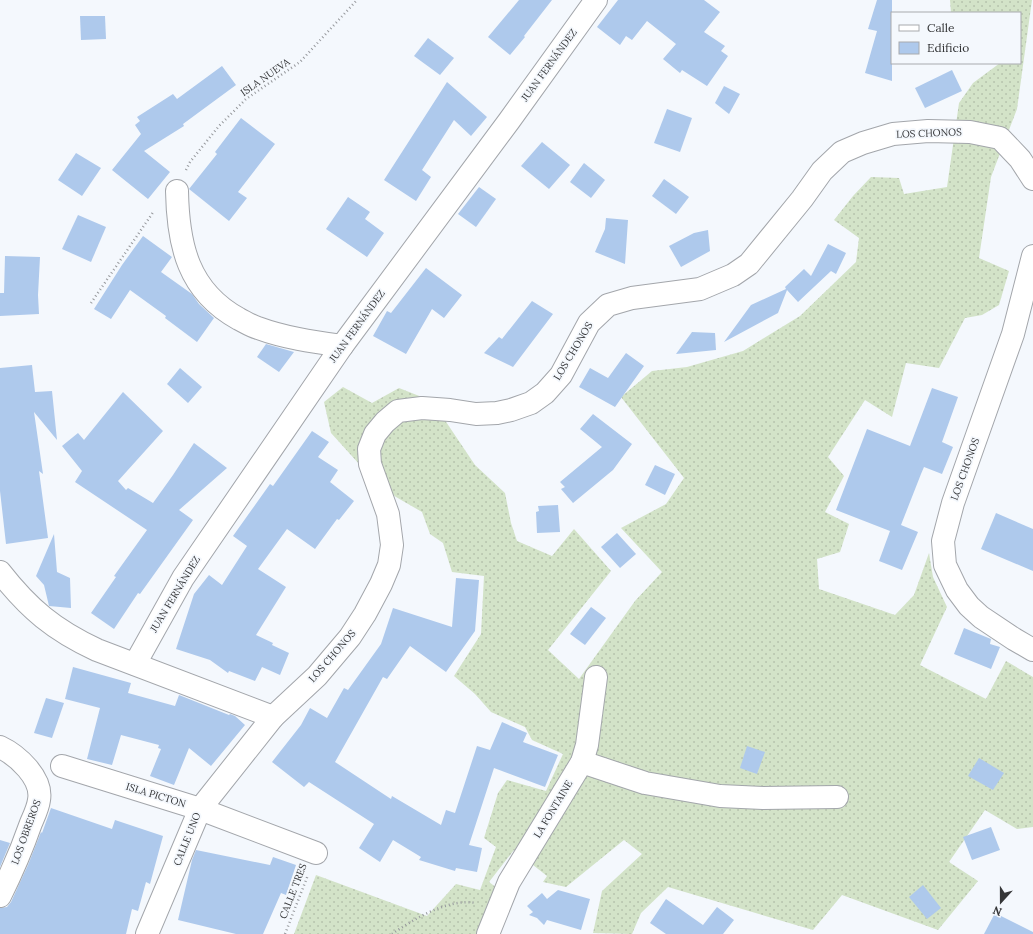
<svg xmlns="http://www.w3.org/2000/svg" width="1033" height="934" font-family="Lora,serif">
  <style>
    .grass { fill: url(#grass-dots) }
    .building { fill: #aec9ec }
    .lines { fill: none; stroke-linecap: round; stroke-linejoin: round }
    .minor-casing { stroke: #a3a6ab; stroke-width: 24 }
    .path { stroke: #96989c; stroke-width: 2.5; stroke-dasharray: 1 3; stroke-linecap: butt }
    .minor { stroke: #fff; stroke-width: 22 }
    .labels { text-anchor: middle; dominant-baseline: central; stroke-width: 3.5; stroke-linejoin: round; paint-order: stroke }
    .street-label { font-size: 10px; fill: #353638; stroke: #f4f8fd }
  </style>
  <defs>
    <pattern id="grass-dots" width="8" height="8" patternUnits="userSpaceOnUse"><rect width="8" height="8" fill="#d3e3c8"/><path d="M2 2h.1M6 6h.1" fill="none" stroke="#b6c3ad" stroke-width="1.8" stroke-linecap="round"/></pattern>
  </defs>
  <rect width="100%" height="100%" fill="#f4f8fd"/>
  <path class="grass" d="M 950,0 L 1032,0 L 1017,109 L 991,177 L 979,258 L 1009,271 L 999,305 L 982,315 L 965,318 L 939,368 L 906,363 L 892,417 L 865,400 L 828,457 L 844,476 L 825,512 L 849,524 L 840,552 L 817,559 L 819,589 L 895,615 L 914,595 L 929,553 L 933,577 L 947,607 L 920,665 L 986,699 L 1006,661 L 1033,677 L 1033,827 L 1017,829 L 985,810 L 949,862 L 978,881 L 938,930 L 842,895 L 813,930 L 668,887 L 641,913 L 632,934 L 593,933 L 602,891 L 642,854 L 624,840 L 566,887 L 543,882 L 547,876 L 514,850 L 489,882 L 513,900 L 485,934 L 294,934 L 316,875 L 427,916 L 456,884 L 480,890 L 496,847 L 484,838 L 498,793 L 507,780 L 546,791 L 563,754 L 532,740 L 525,727 L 491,712 L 475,694 L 454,676 L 481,634 L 484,576 L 452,572 L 443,543 L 430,534 L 422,512 L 396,497 L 370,476 L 331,433 L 324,402 L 343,387 L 372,403 L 399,388 L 432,401 L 475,465 L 505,493 L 511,523 L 517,541 L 552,556 L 574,529 L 611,571 L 548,650 L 579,679 L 635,601 L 662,572 L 621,528 L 666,504 L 684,478 L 621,397 L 652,371 L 687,367 L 743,351 L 800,316 L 856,262 L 859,238 L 834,220 L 853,196 L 871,177 L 899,178 L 904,194 L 947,187 L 959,103 L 973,83 L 1000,63 L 1020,63 L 1020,13 L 951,13 Z"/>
  <g class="building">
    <path d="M 519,0 L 552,0 L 524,36 L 525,37 L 510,55 L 488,37 Z"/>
    <path d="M 618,0 L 704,0 L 720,12 L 704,32 L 725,46 L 721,51 L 728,56 L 707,86 L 682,70 L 680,73 L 663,59 L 676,44 L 647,21 L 632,40 L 626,36 L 620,45 L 597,27 Z"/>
    <path d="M 877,0 L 892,0 L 892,81 L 865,73 L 877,31 L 868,29 Z"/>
    <path d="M 80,16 L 105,16 L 106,39 L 81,40 Z"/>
    <path d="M 428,38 L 454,58 L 440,75 L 414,56 Z"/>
    <path d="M 222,66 L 236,85 L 183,124 L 184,126 L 144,151 L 170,172 L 148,199 L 112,170 L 141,134 L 135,125 L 140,121 L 137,117 L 173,94 L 177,99 Z"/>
    <path d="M 952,70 L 962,91 L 925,108 L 915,88 Z"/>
    <path d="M 447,82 L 487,117 L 471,136 L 454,120 L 422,170 L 431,177 L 416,201 L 384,180 Z"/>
    <path d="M 724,86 L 740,94 L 729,114 L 715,103 Z"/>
    <path d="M 667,109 L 692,118 L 680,152 L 654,143 Z"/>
    <path d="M 241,118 L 275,144 L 238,192 L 247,198 L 229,221 L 189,189 L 217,154 L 215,152 Z"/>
    <path d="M 542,142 L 570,165 L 549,189 L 521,166 Z"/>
    <path d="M 76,153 L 101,168 L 82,196 L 58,180 Z"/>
    <path d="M 584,163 L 605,180 L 591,198 L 570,182 Z"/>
    <path d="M 664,179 L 689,197 L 676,214 L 652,196 Z"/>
    <path d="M 479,187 L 496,199 L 476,227 L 458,214 Z"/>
    <path d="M 348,197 L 370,212 L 365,219 L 384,233 L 367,257 L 326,229 Z"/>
    <path d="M 78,215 L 106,227 L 91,262 L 62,249 Z"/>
    <path d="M 606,218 L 628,220 L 625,264 L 595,252 L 605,229 Z"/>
    <path d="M 708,230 L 710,251 L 681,267 L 669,246 L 694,233 Z"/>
    <path d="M 143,236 L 172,257 L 161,272 L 192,294 L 199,304 L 214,318 L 197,342 L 165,318 L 166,316 L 130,290 L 111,319 L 94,309 L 122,265 Z"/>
    <path d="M 828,244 L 846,253 L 836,274 L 831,271 L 798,302 L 787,290 L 778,313 L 724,342 L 751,305 L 786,289 L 785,287 L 804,269 L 811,276 Z"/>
    <path d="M 5,256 L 40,257 L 38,295 L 39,314 L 0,316 L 0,293 L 4,293 Z"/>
    <path d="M 426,268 L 462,295 L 444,318 L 432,309 L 406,354 L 373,336 L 387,311 L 391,313 Z"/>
    <path d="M 532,301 L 553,314 L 513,367 L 484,353 L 499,337 L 502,339 Z"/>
    <path d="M 692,332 L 715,333 L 716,350 L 676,354 Z"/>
    <path d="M 266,344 L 294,352 L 279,372 L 257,357 Z"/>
    <path d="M 626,353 L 644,366 L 615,407 L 579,387 L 590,368 L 608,378 Z"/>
    <path d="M 32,365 L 35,392 L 52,391 L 57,440 L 34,412 L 43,474 L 39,471 L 48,538 L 6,544 L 0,491 L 0,368 Z"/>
    <path d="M 180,368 L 202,387 L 188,403 L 167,384 Z"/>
    <path d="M 932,388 L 958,397 L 942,442 L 953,447 L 942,474 L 924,467 L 921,474 L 901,525 L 918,532 L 902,570 L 879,561 L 890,531 L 836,510 L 867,429 L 910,446 Z"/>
    <path d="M 123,392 L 163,431 L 118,481 L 126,490 L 128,488 L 153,503 L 173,475 L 194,443 L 227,468 L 179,510 L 193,520 L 140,594 L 138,593 L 114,629 L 91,613 L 116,577 L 114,576 L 147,530 L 75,482 L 82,471 L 62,446 L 78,433 L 84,440 Z"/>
    <path d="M 593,414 L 632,444 L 613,470 L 573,503 L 561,489 L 565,487 L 560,482 L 602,447 L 580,429 Z"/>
    <path d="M 312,431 L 329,442 L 318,457 L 338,470 L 330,482 L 354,501 L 339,520 L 337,519 L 315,549 L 287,529 L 258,569 L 286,587 L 256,635 L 273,643 L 272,645 L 289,653 L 280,675 L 262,667 L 255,681 L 229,671 L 228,673 L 210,660 L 176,649 L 194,594 L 209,575 L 222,585 L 247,546 L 233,536 L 270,484 L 273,486 Z"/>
    <path d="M 655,465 L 675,474 L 665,495 L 645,485 Z"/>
    <path d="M 558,505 L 560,532 L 537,533 L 536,512 L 539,511 L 538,506 Z"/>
    <path d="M 996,513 L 1033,529 L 1033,571 L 981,549 Z"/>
    <path d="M 617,533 L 636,554 L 620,568 L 601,547 Z"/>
    <path d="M 54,534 L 57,572 L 70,578 L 71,608 L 49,606 L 44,585 L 36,576 Z"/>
    <path d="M 456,578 L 479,580 L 475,631 L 446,672 L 410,646 L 387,679 L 383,677 L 335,762 L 391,799 L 392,796 L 441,825 L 446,810 L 455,813 L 477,746 L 490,750 L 502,722 L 527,733 L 523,742 L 558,755 L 545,787 L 494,768 L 469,845 L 482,848 L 477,872 L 456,868 L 455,871 L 419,860 L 421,857 L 393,840 L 380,862 L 359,848 L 374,824 L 309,782 L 304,787 L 272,762 L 301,725 L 310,708 L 327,718 L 344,688 L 348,690 L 381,644 L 393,608 L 452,627 Z"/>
    <path d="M 591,607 L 606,618 L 585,645 L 570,634 Z"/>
    <path d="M 964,628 L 991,639 L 990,644 L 1000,647 L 991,669 L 954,654 Z"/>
    <path d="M 73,667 L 131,683 L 128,693 L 175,706 L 179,695 L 229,715 L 230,714 L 235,716 L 245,725 L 211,766 L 189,748 L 174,785 L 150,776 L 161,749 L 158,748 L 159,745 L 121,735 L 112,765 L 87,759 L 100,708 L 65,699 Z"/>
    <path d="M 46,698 L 64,703 L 52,738 L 34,733 Z"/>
    <path d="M 747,746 L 765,752 L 757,774 L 740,768 Z"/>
    <path d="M 979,758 L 1004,773 L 993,790 L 968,776 Z"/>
    <path d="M 51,808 L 112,829 L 115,820 L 163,836 L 150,884 L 146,882 L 138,911 L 132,909 L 126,934 L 0,934 L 0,908 L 7,907 L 11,902 L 28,865 L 41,832 L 42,833 Z"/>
    <path d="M 991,827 L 1000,850 L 972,860 L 963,837 Z"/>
    <path d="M 0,840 L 10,843 L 0,867 Z"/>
    <path d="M 196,850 L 270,865 L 273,857 L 296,865 L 286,895 L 281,893 L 263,934 L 236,934 L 178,920 L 192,860 Z"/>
    <path d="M 923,885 L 941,908 L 927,919 L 909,897 Z"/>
    <path d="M 558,890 L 590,899 L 581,930 L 547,920 L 544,925 L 537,918 L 529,915 L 533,912 L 527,906 L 542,893 L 547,899 Z"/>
    <path d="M 666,899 L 703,925 L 717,907 L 734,920 L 723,934 L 666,934 L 650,923 Z"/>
    <path d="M 995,913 L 1033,932 L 1033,934 L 984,934 Z"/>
  </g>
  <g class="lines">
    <defs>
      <g id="minor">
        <path d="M 177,191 C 178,245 188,291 239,319 C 245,322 251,326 258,328 C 285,338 314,342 342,346"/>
        <path d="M 1033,256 L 1013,334 L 953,503 L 943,541 L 945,565 L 957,590 L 969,606 L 981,617 L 1014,639 L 1033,650"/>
        <path d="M 0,572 C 29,609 54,630 97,650 L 273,717"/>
        <path d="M 135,664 L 183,578 L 342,346 L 509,121 L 596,0"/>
        <path d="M 0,747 C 17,755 43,778 39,800 C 38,808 34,816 31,823 C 22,849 12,872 0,896"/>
        <path d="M 582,762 L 645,783 L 720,796 L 763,798 L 837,797"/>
        <path d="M 62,766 L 200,809 L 316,853"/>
        <path d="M 147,934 L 200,809 L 273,717 L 317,676 L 350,637 L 365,614 L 381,584 L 389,565 L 392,545 L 388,514 L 370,464 L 369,449 L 375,434 L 385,422 L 398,411 L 422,408 L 450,410 L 476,414 L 497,413 L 511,410 L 531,403 L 545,393 L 561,375 L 589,323 L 608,305 L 632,298 L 700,289 L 733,275 L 749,264 L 802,199 L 822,171 L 842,152 L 863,143 L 893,134 L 928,131 L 970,132 L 1000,138 L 1020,159 L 1033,179"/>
        <path d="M 488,934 L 509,882 L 582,762 L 587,745 L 596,677"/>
      </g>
    </defs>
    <use href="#minor" class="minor-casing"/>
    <g class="path">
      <path d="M 186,170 L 190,162 L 219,126 L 246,99 L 300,62 L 357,0"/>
      <path d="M 91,303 L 154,211"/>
      <path d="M 285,934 L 308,875"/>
      <path d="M 392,934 C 414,919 448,898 476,903"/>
    </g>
    <use href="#minor" class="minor"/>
  </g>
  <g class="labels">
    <g class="street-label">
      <text transform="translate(549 65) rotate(-54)">JUAN FERNÁNDEZ</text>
      <text transform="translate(265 77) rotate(-35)">ISLA NUEVA</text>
      <text transform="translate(929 133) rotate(-2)">LOS CHONOS</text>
      <text transform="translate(357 326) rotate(-54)">JUAN FERNÁNDEZ</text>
      <text transform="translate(573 351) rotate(-59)">LOS CHONOS</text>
      <text transform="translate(965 469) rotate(-70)">LOS CHONOS</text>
      <text transform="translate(175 594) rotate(-59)">JUAN FERNÁNDEZ</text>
      <text transform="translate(332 656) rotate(-49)">LOS CHONOS</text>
      <text transform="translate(156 795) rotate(17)">ISLA PICTON</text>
      <text transform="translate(553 809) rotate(-59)">LA FONTAINE</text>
      <text transform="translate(26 832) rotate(-70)">LOS OBREROS</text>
      <text transform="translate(187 839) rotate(-68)">CALLE UNO</text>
      <text transform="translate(293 891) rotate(-69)">CALLE TRES</text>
    </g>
  </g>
  <rect x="891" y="12" width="130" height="52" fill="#f4f8fd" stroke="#a8aaae"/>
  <rect x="899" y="25" width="20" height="6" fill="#ffffff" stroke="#a8aaae"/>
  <text x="927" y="32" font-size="12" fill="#353638">Calle</text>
  <rect x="899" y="42" width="20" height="12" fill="#aec9ec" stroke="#a8aaae"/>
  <text x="927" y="52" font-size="12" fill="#353638">Edificio</text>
  <g transform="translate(1001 902) rotate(201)" stroke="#f4f8fd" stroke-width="3" paint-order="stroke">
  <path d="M0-3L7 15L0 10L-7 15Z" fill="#353638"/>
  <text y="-6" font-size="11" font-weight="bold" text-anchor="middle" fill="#353638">N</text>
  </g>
</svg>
